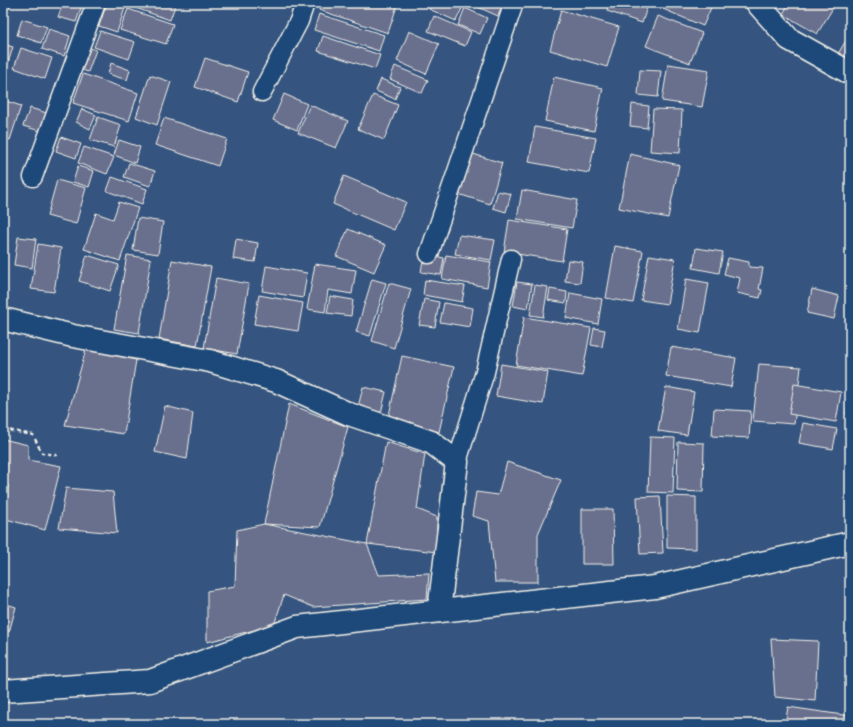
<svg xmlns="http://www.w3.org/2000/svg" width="853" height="727" font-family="Itim,sans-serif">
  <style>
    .building { fill: #69708e; stroke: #f4f1e8 }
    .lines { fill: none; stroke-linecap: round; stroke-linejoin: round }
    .service-casing { stroke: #f4f1e8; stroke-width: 21 }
    .minor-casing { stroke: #f4f1e8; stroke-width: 25 }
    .path { stroke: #f4f1e8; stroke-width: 2.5; stroke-dasharray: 4 3; stroke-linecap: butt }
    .service { stroke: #1f4a7a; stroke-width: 18 }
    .minor { stroke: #1f4a7a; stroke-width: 22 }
  </style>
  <rect width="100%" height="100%" fill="#355580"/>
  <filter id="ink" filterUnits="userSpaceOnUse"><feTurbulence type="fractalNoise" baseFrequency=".025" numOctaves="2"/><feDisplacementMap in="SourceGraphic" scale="8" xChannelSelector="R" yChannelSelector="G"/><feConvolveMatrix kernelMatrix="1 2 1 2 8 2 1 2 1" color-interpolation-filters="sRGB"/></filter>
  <g filter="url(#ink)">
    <g class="building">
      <path d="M 3,3 L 11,3 L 10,7 L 3,5 Z"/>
      <path d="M 63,3 L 76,3 L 82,5 L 76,22 L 58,17 Z"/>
      <path d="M 107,3 L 125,8 L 117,32 L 99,26 Z"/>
      <path d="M 128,3 L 176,3 L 170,20 L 127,5 Z"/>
      <path d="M 321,3 L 398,3 L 388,33 L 319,10 Z"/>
      <path d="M 432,3 L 454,3 L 463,6 L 456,21 L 429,9 Z"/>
      <path d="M 469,3 L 503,3 L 498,16 Z"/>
      <path d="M 609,3 L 645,3 L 648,4 L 642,23 L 607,11 Z"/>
      <path d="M 665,3 L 713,3 L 703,26 L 663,9 Z"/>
      <path d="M 789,3 L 836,3 L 817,34 L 783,14 Z"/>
      <path d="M 465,8 L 487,18 L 480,34 L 458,25 Z"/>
      <path d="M 128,9 L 173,24 L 166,44 L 120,30 Z"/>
      <path d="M 561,10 L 619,27 L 607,67 L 550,50 Z"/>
      <path d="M 319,14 L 384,35 L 379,51 L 314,30 Z"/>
      <path d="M 434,16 L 471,32 L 465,46 L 428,31 Z"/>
      <path d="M 658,16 L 702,33 L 690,63 L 646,46 Z"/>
      <path d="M 22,19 L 47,27 L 41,43 L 17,35 Z"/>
      <path d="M 49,29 L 70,36 L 64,56 L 42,49 Z"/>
      <path d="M 100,31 L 135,42 L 129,59 L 94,47 Z"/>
      <path d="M 409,31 L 439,44 L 426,74 L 397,61 Z"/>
      <path d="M 850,34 L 850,65 L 836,57 Z"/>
      <path d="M 323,36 L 380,55 L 375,69 L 318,51 Z"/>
      <path d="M 3,44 L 13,47 L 7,66 L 3,65 Z"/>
      <path d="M 84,46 L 96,50 L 88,72 L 77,68 Z"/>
      <path d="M 21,48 L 52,58 L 45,79 L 14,68 Z"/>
      <path d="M 205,58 L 248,72 L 238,102 L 195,87 Z"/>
      <path d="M 111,63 L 130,70 L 127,80 L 108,74 Z"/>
      <path d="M 668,64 L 709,70 L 702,107 L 662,101 Z"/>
      <path d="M 395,66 L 428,80 L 422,93 L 390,79 Z"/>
      <path d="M 640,70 L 661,71 L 658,97 L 638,95 Z"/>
      <path d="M 83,74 L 138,93 L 129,121 L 73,103 Z"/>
      <path d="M 150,75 L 171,82 L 157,125 L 136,117 Z"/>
      <path d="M 554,77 L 603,88 L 594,131 L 545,121 Z"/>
      <path d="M 381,79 L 400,87 L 395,99 L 376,91 Z"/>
      <path d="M 284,94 L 307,104 L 297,130 L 273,120 Z"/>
      <path d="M 373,95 L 398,105 L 384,140 L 358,129 Z"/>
      <path d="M 3,100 L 21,106 L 10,140 L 3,138 Z"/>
      <path d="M 632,104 L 649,106 L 647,128 L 630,126 Z"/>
      <path d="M 310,105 L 348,121 L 336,148 L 298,133 Z"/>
      <path d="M 30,108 L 50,114 L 44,132 L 23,126 Z"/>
      <path d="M 82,109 L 96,115 L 90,129 L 76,122 Z"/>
      <path d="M 653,109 L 682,110 L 680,153 L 650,151 Z"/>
      <path d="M 98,117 L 121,125 L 114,147 L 90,140 Z"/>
      <path d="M 164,118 L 227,139 L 218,166 L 155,145 Z"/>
      <path d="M 535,127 L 596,138 L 589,173 L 529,162 Z"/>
      <path d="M 61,137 L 81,144 L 76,158 L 56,151 Z"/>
      <path d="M 119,140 L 140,147 L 135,163 L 114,155 Z"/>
      <path d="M 84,147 L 114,157 L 107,174 L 78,163 Z"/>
      <path d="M 470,153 L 502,163 L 490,204 L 458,194 Z"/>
      <path d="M 630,154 L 679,165 L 668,218 L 619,208 Z"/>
      <path d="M 129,163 L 155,171 L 150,186 L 124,177 Z"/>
      <path d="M 78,166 L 94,171 L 89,187 L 73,182 Z"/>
      <path d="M 344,176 L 406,202 L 394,230 L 333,204 Z"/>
      <path d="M 112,177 L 147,189 L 142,204 L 107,191 Z"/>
      <path d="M 57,180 L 86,188 L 76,224 L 47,216 Z"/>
      <path d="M 522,190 L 577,200 L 572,228 L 517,219 Z"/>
      <path d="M 498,191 L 511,194 L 506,212 L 493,208 Z"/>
      <path d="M 119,202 L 138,208 L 120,261 L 84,249 L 96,213 L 113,219 Z"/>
      <path d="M 138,218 L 163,222 L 158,254 L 133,250 Z"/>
      <path d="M 509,220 L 567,229 L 562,261 L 504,252 Z"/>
      <path d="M 348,229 L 386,245 L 374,272 L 336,256 Z"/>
      <path d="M 459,235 L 495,240 L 491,260 L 455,254 Z"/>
      <path d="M 18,237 L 36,239 L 32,268 L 14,265 Z"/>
      <path d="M 236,239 L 258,243 L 255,262 L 233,259 Z"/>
      <path d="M 38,244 L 61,248 L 54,292 L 31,289 Z"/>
      <path d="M 615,246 L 643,251 L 633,303 L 606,298 Z"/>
      <path d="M 696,248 L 723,252 L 719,273 L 693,268 Z"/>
      <path d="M 424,254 L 444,258 L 441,275 L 421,272 Z"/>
      <path d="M 87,255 L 119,265 L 110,291 L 79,281 Z"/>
      <path d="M 127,255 L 151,259 L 139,333 L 114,329 Z"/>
      <path d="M 446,255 L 491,262 L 487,287 L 442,279 Z"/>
      <path d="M 649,255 L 675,259 L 667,304 L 641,300 Z"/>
      <path d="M 728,258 L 749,262 L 749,267 L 763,268 L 759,289 L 762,290 L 760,298 L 737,293 L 740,278 L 724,274 Z"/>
      <path d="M 172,260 L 211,267 L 197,346 L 159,339 Z"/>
      <path d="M 568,260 L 583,262 L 580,283 L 565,281 Z"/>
      <path d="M 315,264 L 356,270 L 352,294 L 328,290 L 325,312 L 307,309 Z"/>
      <path d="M 266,266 L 307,273 L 303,298 L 262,291 Z"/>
      <path d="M 216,278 L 249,284 L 237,354 L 204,348 Z"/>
      <path d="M 372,279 L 386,283 L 370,336 L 356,332 Z"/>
      <path d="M 686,279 L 709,283 L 700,333 L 678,329 Z"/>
      <path d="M 425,280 L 465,286 L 462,302 L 423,295 Z"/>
      <path d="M 517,282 L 532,284 L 528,309 L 513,306 Z"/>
      <path d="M 389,283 L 411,289 L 394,348 L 372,341 Z"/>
      <path d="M 535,285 L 548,287 L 543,317 L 530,315 Z"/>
      <path d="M 550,289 L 567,292 L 566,303 L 548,300 Z"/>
      <path d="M 812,289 L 839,296 L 834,319 L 807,313 Z"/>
      <path d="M 570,293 L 602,299 L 598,324 L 566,318 Z"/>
      <path d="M 259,295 L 303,303 L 298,331 L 254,324 Z"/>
      <path d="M 330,296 L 353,300 L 351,316 L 327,313 Z"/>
      <path d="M 424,299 L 439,302 L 435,327 L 419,325 Z"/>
      <path d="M 444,303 L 473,308 L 470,327 L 440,322 Z"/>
      <path d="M 524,317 L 591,328 L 582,376 L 516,365 Z"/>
      <path d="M 594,328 L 605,330 L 602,347 L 591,345 Z"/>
      <path d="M 671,347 L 736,358 L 731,387 L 666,376 Z"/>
      <path d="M 86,349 L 136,360 L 124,434 L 65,425 Z"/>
      <path d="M 402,356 L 454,367 L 439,432 L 389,415 Z"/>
      <path d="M 501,364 L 548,372 L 543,404 L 496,396 Z"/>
      <path d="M 759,364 L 801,367 L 794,424 L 753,421 Z"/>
      <path d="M 794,384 L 841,392 L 836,422 L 789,414 Z"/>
      <path d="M 363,387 L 386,392 L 381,413 L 358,407 Z"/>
      <path d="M 666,387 L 694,392 L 687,435 L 658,431 Z"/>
      <path d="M 850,392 L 850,415 L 846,414 Z"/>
      <path d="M 289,404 L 348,427 L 320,527 L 264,524 Z"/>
      <path d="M 165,406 L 193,413 L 187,459 L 155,452 Z"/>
      <path d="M 714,409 L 751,411 L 749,438 L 712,436 Z"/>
      <path d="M 803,423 L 837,429 L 833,449 L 799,443 Z"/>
      <path d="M 650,437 L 675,438 L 673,493 L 648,492 Z"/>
      <path d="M 3,439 L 28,445 L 28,460 L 61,466 L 45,530 L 6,519 L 8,485 L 3,484 Z"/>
      <path d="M 386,442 L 425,454 L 417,509 L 437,517 L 437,552 L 367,544 Z"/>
      <path d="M 678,442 L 704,443 L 703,492 L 677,491 Z"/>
      <path d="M 507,462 L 561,480 L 538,534 L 538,582 L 495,582 L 489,521 L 472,516 L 476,492 L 498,495 Z"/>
      <path d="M 66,488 L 113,492 L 117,533 L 59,528 Z"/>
      <path d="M 660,496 L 663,553 L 640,554 L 637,497 Z"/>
      <path d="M 667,496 L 696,497 L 696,549 L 667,548 Z"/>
      <path d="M 582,509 L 613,509 L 614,564 L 582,564 Z"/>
      <path d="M 264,524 L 367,544 L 379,575 L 429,573 L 427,599 L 313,607 L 284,595 L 274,625 L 207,642 L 207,591 L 235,586 L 237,530 Z"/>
      <path d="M 3,603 L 16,607 L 9,632 L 3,630 Z"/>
      <path d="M 771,639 L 818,641 L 815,701 L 775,697 Z"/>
      <path d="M 788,707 L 850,716 L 850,724 L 785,724 Z"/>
      <path d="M 22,720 L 41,724 L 20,724 Z"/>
    </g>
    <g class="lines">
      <defs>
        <g id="service">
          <path d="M 262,92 L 299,21 L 305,3"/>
          <path d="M 33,177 L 96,3"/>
          <path d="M 429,254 L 514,3"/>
          <path d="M 457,462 L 485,372 L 511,259"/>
        </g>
        <g id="minor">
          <path d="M 757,3 L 789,39 L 850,73"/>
          <path d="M 3,319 L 73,336 L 210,361 L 276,381 L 349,414 L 431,442 L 457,462 L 439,611"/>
          <path d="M 3,691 L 150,681 L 297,627 L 655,587 L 850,543"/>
        </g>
      </defs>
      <use href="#service" class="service-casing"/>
      <use href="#minor" class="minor-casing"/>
      <path class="path" d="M 3,429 L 33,435 L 42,453 L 57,455"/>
      <use href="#service" class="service"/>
      <use href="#minor" class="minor"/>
    </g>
  </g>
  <rect width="853" height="727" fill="none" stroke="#1f4a7a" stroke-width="16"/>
  <rect x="8" y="8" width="837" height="711" fill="none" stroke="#f4f1e8" stroke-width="1.5" filter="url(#ink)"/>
</svg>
